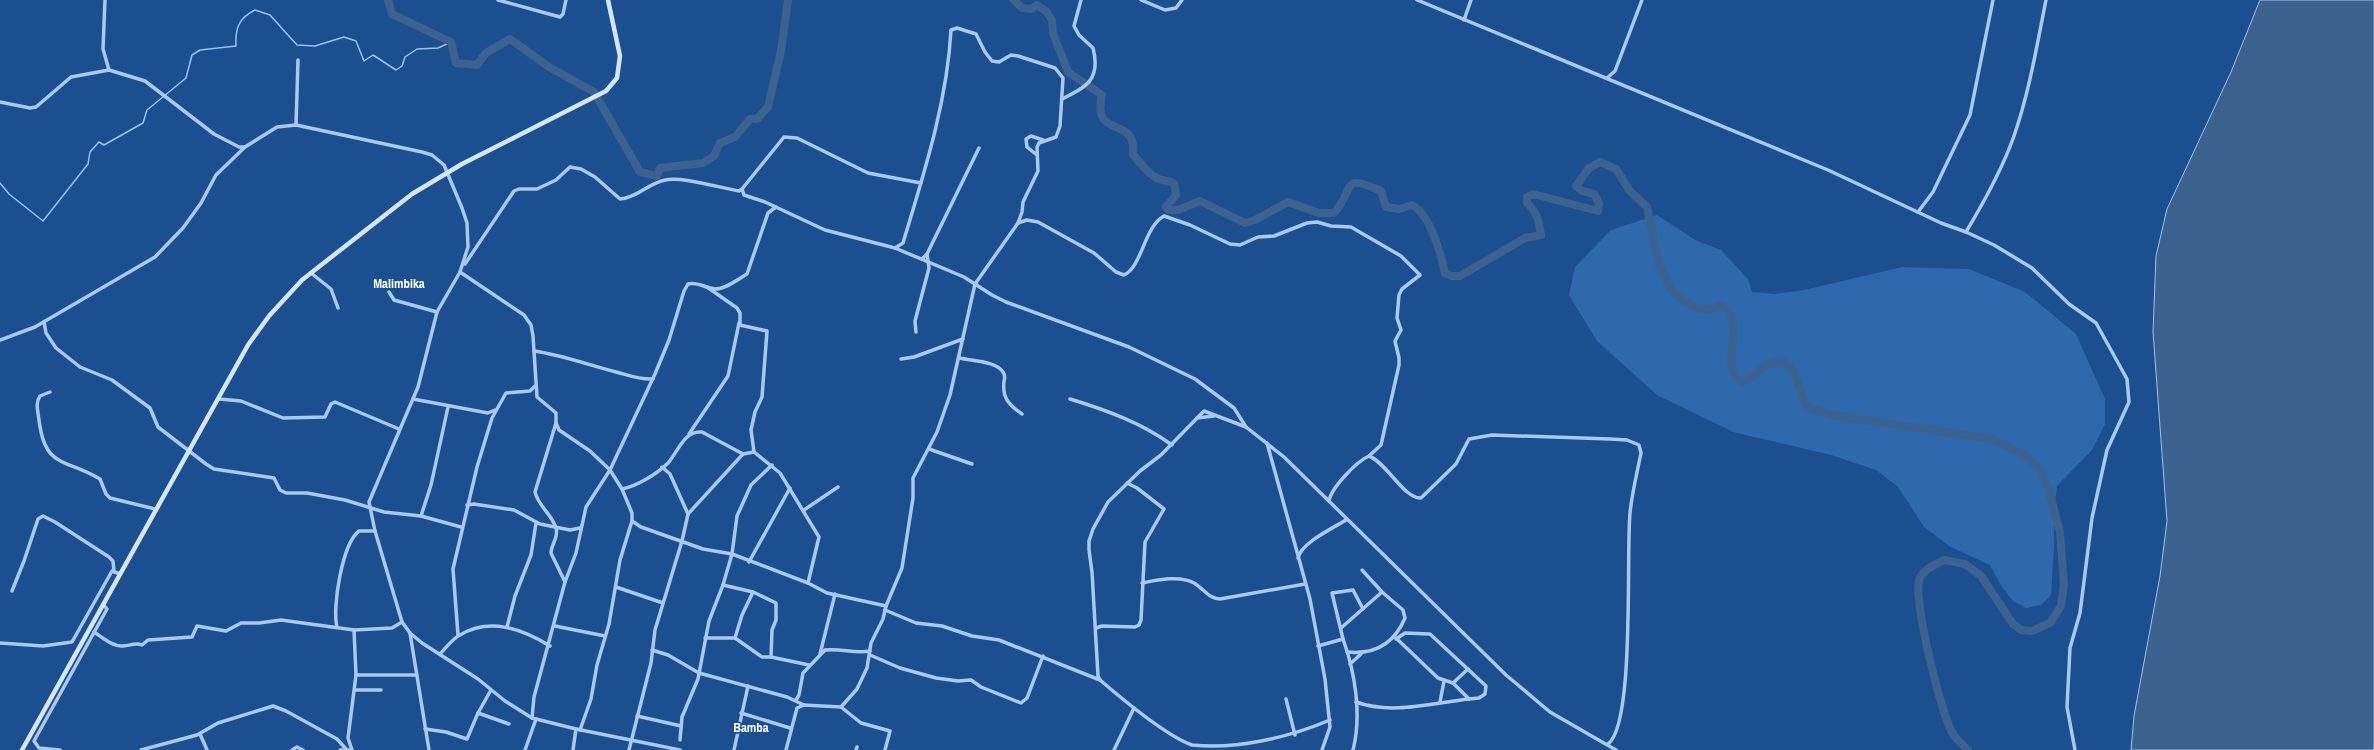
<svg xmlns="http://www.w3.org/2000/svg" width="2374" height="750" font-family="'Archivo Narrow',sans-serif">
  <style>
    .green { fill: #2e69ad }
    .water { fill: #3c6290; stroke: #9cc4f0 }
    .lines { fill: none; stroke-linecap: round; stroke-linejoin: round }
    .stream { stroke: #9cc4f0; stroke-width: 1.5 }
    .river { stroke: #3c6290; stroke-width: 8 }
    .street { stroke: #a9c9ee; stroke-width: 3.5 }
    .secondary { stroke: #d6e6fa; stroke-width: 4.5 }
    .labels { text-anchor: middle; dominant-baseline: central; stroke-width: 3.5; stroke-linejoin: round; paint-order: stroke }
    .quarter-label { font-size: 13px; font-weight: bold; fill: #fff; stroke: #1b4f8f }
  </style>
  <rect width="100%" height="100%" fill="#1b4f8f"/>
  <path class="green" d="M 1657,215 L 1697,241 L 1721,250 L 1748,279 L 1752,292 L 1775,294 L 1804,290 L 1902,267 L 1969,269 L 2025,292 L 2076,334 L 2105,399 L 2105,424 L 2092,450 L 2057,486 L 2054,513 L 2054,546 L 2051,595 L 2041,605 L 2026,608 L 2013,601 L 2002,587 L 1990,565 L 1949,546 L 1924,527 L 1898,487 L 1876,470 L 1831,455 L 1733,432 L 1657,395 L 1597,341 L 1569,295 L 1575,267 L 1611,230 Z"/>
  <path class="water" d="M 2260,0 L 2374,0 L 2374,750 L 2131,750 L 2134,716 L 2160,576 L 2167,521 L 2153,332 L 2156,256 L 2167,209 L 2231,72 Z"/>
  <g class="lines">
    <path class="stream" d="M 0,183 L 9,194 L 43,221 L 88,164 L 90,152 L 99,142 L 104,145 L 143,123 L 147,110 L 186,78 L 192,55 L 200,50 L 236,46 C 235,28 239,18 255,10 L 270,15 L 297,45 L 315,46 L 344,37 L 356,41 L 364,61 L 373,55 L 396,70 L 402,66 L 405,57 L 417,49 L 438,48 L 451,42"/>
    <g class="river">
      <path d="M 388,0 L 392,14 L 451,42 L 456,63 L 477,65 L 486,53 L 510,39 L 549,67 L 594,92 L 640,172 L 657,176 L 660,168 L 703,163 L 714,156 L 720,143 L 735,137 L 750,119 L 757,119 L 768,107 L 781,51 L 788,0"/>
      <path d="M 1014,0 L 1022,8 L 1031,9 L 1037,5 L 1047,12 L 1052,20 L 1053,33 L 1068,72 L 1102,95 C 1091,141 1137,114 1133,154 C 1139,162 1150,176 1159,179 C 1164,181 1168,180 1174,183 L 1176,195 L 1166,207 L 1169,210 L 1178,210 L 1200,201 L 1245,223 L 1255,220 L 1288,202 L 1319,213 L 1334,213 C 1356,189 1339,172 1381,191 L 1386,207 L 1399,209 L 1412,205 C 1430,214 1441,254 1445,273 L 1451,276 L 1460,276 L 1525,238 L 1541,235 C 1539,221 1537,212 1527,203 L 1527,197 L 1533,194 L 1598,211 L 1599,203 L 1594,194 L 1582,191 L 1576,186 L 1589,168 L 1600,162 L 1616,169 L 1630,191 L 1647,207 L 1659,265 L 1670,288 L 1685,302 L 1700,309 L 1712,309 L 1721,305 C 1750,323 1715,368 1743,382 C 1754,378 1763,365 1774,362 C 1797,355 1799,395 1807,407 L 1831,415 L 1992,439 L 2021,453 L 2038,466 L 2048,487 L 2060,532 L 2064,585 L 2061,606 L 2050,623 L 2032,631 L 2021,630 L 2013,624 L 1981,576 L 1965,564 L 1944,560 C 1936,564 1924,569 1920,578 C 1911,593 1942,718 1953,734 C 1957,740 1963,745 1968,750"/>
    </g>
    <g class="street">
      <path d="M 105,0 L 103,49 L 109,70"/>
      <path d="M 498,0 L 560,17 L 563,14 L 566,0"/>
      <path d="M 1141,0 L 1165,10 L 1176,8 L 1182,0"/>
      <path d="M 1417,0 L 1828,170 L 1941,223 L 1966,232 L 1994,245 L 2032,268 L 2069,304 L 2096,323 L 2127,379 L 2129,402 L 2107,450 L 2092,518 L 2080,613 L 2070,648 L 2067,707 L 2075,750"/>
      <path d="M 1464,20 L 1471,0"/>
      <path d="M 1607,78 L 1615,71 L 1642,0"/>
      <path d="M 1062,99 C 1087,87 1101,79 1093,48 L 1079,35 L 1074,26 L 1081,0"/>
      <path d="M 0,102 L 30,108 L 36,107 L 71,77 L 109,70 L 145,81 L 214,134 L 239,147 L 245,147 L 277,127 L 296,125 L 422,152 L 432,155 L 444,165 L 462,208 L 467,223 L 468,247 L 460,272 L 437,312 L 418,387 L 369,502 L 375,531 L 402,622 L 410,633 L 422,643 L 478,679 L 505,701 L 532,718 L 576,729 L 680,750"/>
      <path d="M 296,125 L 298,60"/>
      <path d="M 1037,155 L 1027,147 L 1026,139 L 1031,136 L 1043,140"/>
      <path d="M 921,183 L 868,173 L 797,138 L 784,137 L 742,189 L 744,195 L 765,202 L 825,230 L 895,248 L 964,277 L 992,295 L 1006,302 L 1129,347 L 1195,379 L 1234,408 L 1246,427"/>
      <path d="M 1918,212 L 1933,192 L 1970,115 L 1993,0"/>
      <path d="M 1018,223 L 1027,220 L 1038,222 L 1094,253 L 1116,272 L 1124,275 C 1142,267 1144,227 1164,216 L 1190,225 L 1230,244 L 1240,245 L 1258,237 L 1274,236 L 1307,223 L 1317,222 L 1331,226 L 1351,227 L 1401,256 L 1420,275 L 1402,289 L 1399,295 L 1397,318 L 1401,330 L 1395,341 L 1399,358 L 1399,365 L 1381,445 L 1369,456"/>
      <path d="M 1966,232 C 1984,202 2002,170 2014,136 C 2029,93 2037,45 2046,0"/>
      <path d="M 922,259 L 927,254 L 979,148"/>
      <path d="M 465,264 L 514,191 L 519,189 L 537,189 L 556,180 L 570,167 L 581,169 L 595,177 L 620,199 C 636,198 649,183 665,180 C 682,176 720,188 739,191 L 742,189"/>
      <path d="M 460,272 L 524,315 L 531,325 L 533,336 L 537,397 L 556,413 L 556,423 L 559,430 L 590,451 L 610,470 L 622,489 L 632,513 L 632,521 L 620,560 L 609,624 L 597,665 L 591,699 L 580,730"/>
      <path d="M 311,273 L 331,289 L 338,308"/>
      <path d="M 707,287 L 737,308 L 740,313 L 740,325 L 767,331 L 762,397 L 755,412 L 751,430 L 754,452 L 780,473 L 819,537 L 808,583 L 827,593 L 886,606"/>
      <path d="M 389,292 L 394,300 L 437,312"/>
      <path d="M 44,322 L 46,333 L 56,348 L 80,367 L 112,380 L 150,408 L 158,427 L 206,464 L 214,469 L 274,478 L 280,490 L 286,493 L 307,493 L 345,500 L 384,512 L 421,516 L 461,527"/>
      <path d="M 916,332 L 915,321 L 929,268 L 927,254"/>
      <path d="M 0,340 L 35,327 L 155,257 L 183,228 L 201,203 L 216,175 L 245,147"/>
      <path d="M 534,351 C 562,355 589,365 616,372 C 628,375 640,380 653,379"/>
      <path d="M 960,358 C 972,361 996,361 1003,372 C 1005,375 1005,378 1004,381 C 1002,398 1009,405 1022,414"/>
      <path d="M 901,359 L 914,357 L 963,339"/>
      <path d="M 50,392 L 40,396 C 35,403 38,411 39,420 C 45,469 65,458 100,479 L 106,494 L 110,498 L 155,509"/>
      <path d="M 219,399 L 241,401 L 283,418 L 325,417 L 331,404 L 335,402 L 399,429"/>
      <path d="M 413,399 L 488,413 L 495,410"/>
      <path d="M 1070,399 C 1106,410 1142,423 1172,445"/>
      <path d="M 1197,418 L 1214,416"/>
      <path d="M 556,423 L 535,492 C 538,506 552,514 556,528 C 559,537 551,545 551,553 L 565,582"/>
      <path d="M 689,434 L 728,376 L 739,323"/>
      <path d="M 1267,443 L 1310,599 L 1325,679 L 1330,727 L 1322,750"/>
      <path d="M 929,449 L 972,464"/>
      <path d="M 622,489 C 637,486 657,474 668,463 C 678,452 684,430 702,432 L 743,454"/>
      <path d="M 1329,501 C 1331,488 1357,461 1369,456 C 1387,463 1404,499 1421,498 L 1456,464 L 1469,439 L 1492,435 L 1610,439 L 1627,440 L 1639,445 L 1641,453 C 1637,473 1632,493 1630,513 C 1626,553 1635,725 1608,744"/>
      <path d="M 467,505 L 474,504 L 514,510 L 540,524 L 570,530 L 580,528"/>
      <path d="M 804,510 L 838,487"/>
      <path d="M 688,514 L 743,454 L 754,452"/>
      <path d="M 421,516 L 431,485 L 448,407"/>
      <path d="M 632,521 L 641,527 L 703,549 L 732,554 L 808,583"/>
      <path d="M 1298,558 C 1301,543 1333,528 1346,520"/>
      <path d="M 749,562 L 790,488"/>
      <path d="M 1142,583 C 1157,580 1180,575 1194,583 C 1204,589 1209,599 1220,599 L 1305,584"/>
      <path d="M 616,587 L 663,603"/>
      <path d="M 12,591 L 24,561 L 38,519 L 43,516 L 55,522 L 109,557 L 113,561 L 114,571"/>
      <path d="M 885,610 L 916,623 L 942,626 L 972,636 L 999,640 L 1100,680"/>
      <path d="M 555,626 L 605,636"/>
      <path d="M 337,627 C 332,608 342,544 359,531 L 375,531"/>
      <path d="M 507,627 L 515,596 L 531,555 L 536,523"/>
      <path d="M 1096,628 L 1102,626 L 1135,627 L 1139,625 L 1141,620 L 1145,542 L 1164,509 L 1137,488 L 1127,483"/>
      <path d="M 1341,628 L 1382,592"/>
      <path d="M 94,632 C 102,637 113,647 123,646 C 130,646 135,642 142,645 L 148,640 L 192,637 L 197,626 L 226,631 L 241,623 L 259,623 L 281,620 L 354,630 L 392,628 L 402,622"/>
      <path d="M 410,633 L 429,750"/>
      <path d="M 458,635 L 453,569 L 477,467 L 492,418 L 506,393 L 530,391 L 535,386"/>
      <path d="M 705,638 L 735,638 L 762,657 L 771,657 L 809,665"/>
      <path d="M 735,638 L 742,615 L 753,592"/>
      <path d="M 1396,638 L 1438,678 L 1453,683 L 1469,699"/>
      <path d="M 1343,639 L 1332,593 L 1353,590 L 1363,609"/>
      <path d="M 0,643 L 43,646 L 72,642 L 112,571 L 120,574"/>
      <path d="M 1318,646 L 1343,639 C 1355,672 1362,715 1353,750"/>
      <path d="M 652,650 L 668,655 L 699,673 L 787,697 L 804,705"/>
      <path d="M 1347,652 C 1375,655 1394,644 1405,618 L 1403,610 L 1382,592 L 1362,570"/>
      <path d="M 440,654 C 446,648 452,639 460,635 C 490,617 522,629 550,646"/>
      <path d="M 820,654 L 835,594"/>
      <path d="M 870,655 L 900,668 L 936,678 L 958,681 L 971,680 L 981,687 L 1021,703 L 1027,698 L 1043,656"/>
      <path d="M 771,657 L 772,630 L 776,620 L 776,603 L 753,592 L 723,585 L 732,554 L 737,516 L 751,485 L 772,465"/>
      <path d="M 1350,664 L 1361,654"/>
      <path d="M 356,675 L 415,675"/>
      <path d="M 1453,683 L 1468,669"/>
      <path d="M 355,690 L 381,690"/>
      <path d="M 1286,699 L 1295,735"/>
      <path d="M 796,700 L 799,695 L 803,673 L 825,650 C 841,648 854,654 870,651"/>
      <path d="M 1356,702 C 1391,715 1432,703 1469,699 L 1479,698 L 1485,694 L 1486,686 L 1430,634 L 1405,633 L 1396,639"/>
      <path d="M 1440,702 L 1444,681"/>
      <path d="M 841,707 L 861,723 L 890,731 L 885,750"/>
      <path d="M 478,713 L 509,724"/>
      <path d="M 741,713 L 790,728"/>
      <path d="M 637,716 L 681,726"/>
      <path d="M 532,718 L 534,697 L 565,582 L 576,553 L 586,507 L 610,470 L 655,374 L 669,340 L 684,291 L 688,284 C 697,281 705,288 715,289 C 726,289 738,279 747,274 L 768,213 L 776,207"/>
      <path d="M 1330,720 C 1290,737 1236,750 1192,745 C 1166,736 1121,698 1100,680 L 1098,676 L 1092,572 L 1089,550 L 1089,541 L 1093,529 L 1108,502 L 1140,471 L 1161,455 L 1204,411 L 1246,427 L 1284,457 L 1506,675 L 1550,712 L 1616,750"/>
      <path d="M 425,729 L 446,732 L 467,739 L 478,713 L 491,690"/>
      <path d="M 200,734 L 207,750"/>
      <path d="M 680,740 L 682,717 L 698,679 L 709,621 L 723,585"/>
      <path d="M 60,750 L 39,748 L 34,741 L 107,609 L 103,604"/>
      <path d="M 141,750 L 197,735 L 218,723 L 273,706 L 286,711 L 337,739 L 346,749"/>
      <path d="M 292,750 L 297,747 L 303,750"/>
      <path d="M 340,750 L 349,750"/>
      <path d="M 352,750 L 348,738 L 356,675 L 354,630"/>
      <path d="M 525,750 L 536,719"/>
      <path d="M 573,750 L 576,729"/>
      <path d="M 629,750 L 651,663 L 655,630 L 682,541 L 688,514 L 670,474 L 662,467"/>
      <path d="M 734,750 L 748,686"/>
      <path d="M 786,750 L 797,708 L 804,705 L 841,707 L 857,689 L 867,668 L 871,643 L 883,619 L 886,606 L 902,568 L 913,498 L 913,478 L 937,432 L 950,395 L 975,284 L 1018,223 L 1022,212 L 1023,202 L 1038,171 L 1037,147 L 1039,143 L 1056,137 L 1060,126 L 1063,78 L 1055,68 L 1018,56 L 1011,55 L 999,62 L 992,61 L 985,52 L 976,34 L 957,28 L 951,30 C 947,103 924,173 903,243 L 895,248"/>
      <path d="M 856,750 L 857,747"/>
      <path d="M 1114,750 L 1134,708"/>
    </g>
    <path class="secondary" d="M 22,750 L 248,345 L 269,316 L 302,280 L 412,194 L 462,164 L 606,91 L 617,78 L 620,56 L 608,0"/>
  </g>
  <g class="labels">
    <g class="quarter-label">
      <text x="399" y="283">Malimbika</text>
      <text x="751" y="727">Bamba</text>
    </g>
  </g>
</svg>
